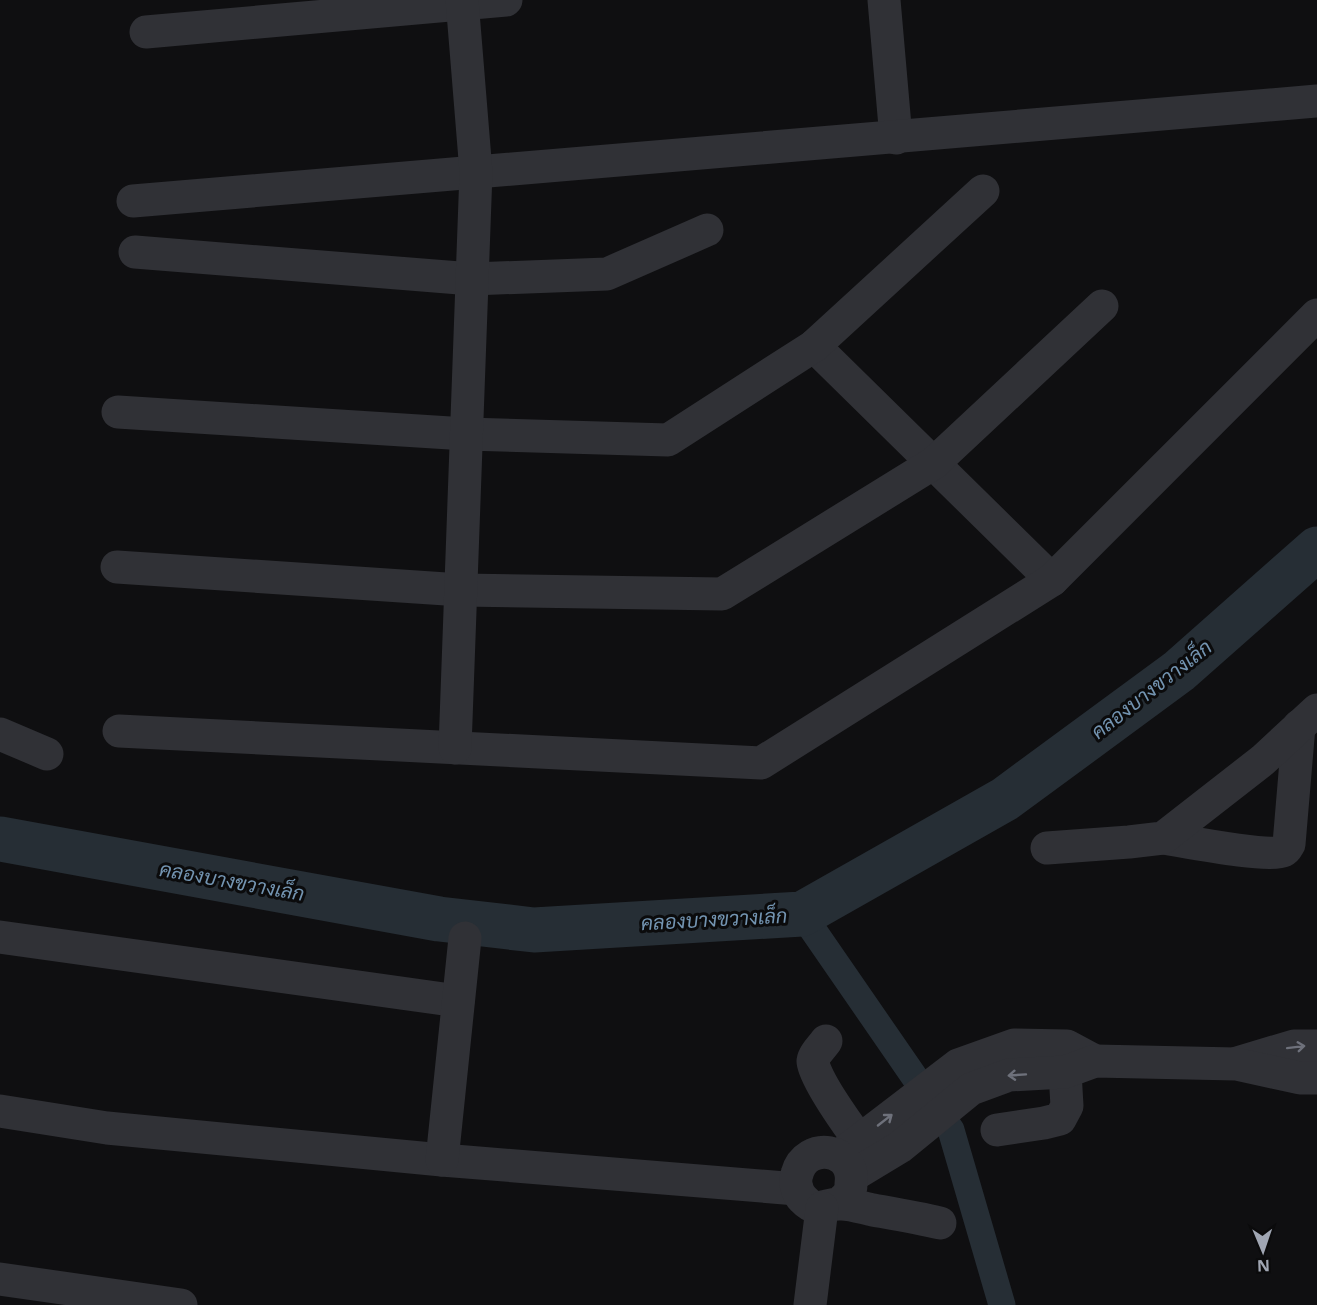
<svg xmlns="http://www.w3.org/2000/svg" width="1317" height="1305" font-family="'Noto Sans',Sarabun,sans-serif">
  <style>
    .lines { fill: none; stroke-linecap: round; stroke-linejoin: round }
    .canal { stroke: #262e35; stroke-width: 27 }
    .river { stroke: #262e35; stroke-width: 45 }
    .minor { stroke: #303136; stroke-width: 33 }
    .oneway { stroke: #6e717b }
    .labels { text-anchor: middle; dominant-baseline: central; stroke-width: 6; stroke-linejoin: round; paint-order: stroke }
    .water-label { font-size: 20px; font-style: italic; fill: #7394b1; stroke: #0b0b0c }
  </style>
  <rect width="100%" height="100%" fill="#0f0f11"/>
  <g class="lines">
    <path class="canal" d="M 802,914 L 951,1130 L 1002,1305"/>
    <path class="river" d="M 0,839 L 439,919 L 534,930 L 802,914 L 1005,799 L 1179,671 L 1317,549"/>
    <g class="minor">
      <path d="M 884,0 L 896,138"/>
      <path d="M 146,32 L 506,0"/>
      <path d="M 133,201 L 1317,101"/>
      <path d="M 135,252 L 472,279 L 607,274 L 707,230"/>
      <path d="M 814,346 L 1052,580"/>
      <path d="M 118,412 L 466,434 L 668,440 L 814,346 L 983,191"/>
      <path d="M 117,567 L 461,590 L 722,594 L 934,463 L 1102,306"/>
      <path d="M 119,731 L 761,763 L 1052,580 L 1317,315"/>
      <path d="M 0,734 L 47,754"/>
      <path d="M 455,748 L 476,172 L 462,0"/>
      <path d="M 1163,838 C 1183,841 1269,858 1283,851 C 1287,849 1287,847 1289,844 L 1299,726"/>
      <path d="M 1047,848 L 1129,842 L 1163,838 L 1263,760 L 1317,710"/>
      <path d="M 0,937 L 458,1001"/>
      <path d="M 826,1041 C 822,1047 814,1054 813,1061 C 813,1077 848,1125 859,1140"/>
      <path d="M 1237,1063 L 1294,1046 L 1317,1046"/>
      <path d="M 0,1111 L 107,1128 L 442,1160 L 797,1189"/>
      <path d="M 997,1130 L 1044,1123 L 1060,1119 L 1067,1106 L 1065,1072 L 1067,1051"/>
      <path d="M 839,1156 L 958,1065 L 1014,1045 L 1067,1046 L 1095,1061"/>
      <path d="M 442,1160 L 465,938"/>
      <path d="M 852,1176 L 900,1147 L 971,1089 L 1009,1075 L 1065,1072 L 1095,1061 L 1236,1064 L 1300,1078 L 1317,1078"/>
      <path d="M 840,1203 C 843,1200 847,1197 849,1193 C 851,1190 851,1188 851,1184 C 856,1148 806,1140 797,1174 C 794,1182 797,1193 803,1199 C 818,1215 826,1203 841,1204 C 851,1204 863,1208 873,1210 C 895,1214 918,1218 940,1223"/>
      <path d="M 0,1279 L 181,1305"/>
      <path d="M 810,1305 L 822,1208"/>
    </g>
  </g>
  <defs><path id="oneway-shaft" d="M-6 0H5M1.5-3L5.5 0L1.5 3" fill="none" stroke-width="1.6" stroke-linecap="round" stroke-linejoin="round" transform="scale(1.5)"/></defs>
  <g class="oneway">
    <use href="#oneway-shaft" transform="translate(1296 1047) rotate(-7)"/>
    <use href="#oneway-shaft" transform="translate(1017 1075) rotate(176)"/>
    <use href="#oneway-shaft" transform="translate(885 1120) rotate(-38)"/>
  </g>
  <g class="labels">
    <g class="water-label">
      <text transform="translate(1151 689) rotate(-38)">คลองบางขวางเล็ก</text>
      <text transform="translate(232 881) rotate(10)">คลองบางขวางเล็ก</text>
      <text transform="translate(714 919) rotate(-3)">คลองบางขวางเล็ก</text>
    </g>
  </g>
  <g transform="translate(1263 1251) rotate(178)" stroke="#0b0b0c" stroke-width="4.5" paint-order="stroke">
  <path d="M0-4.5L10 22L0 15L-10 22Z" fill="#a0a6b3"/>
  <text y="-9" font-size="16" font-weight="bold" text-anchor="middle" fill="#a0a6b3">N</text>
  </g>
</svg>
